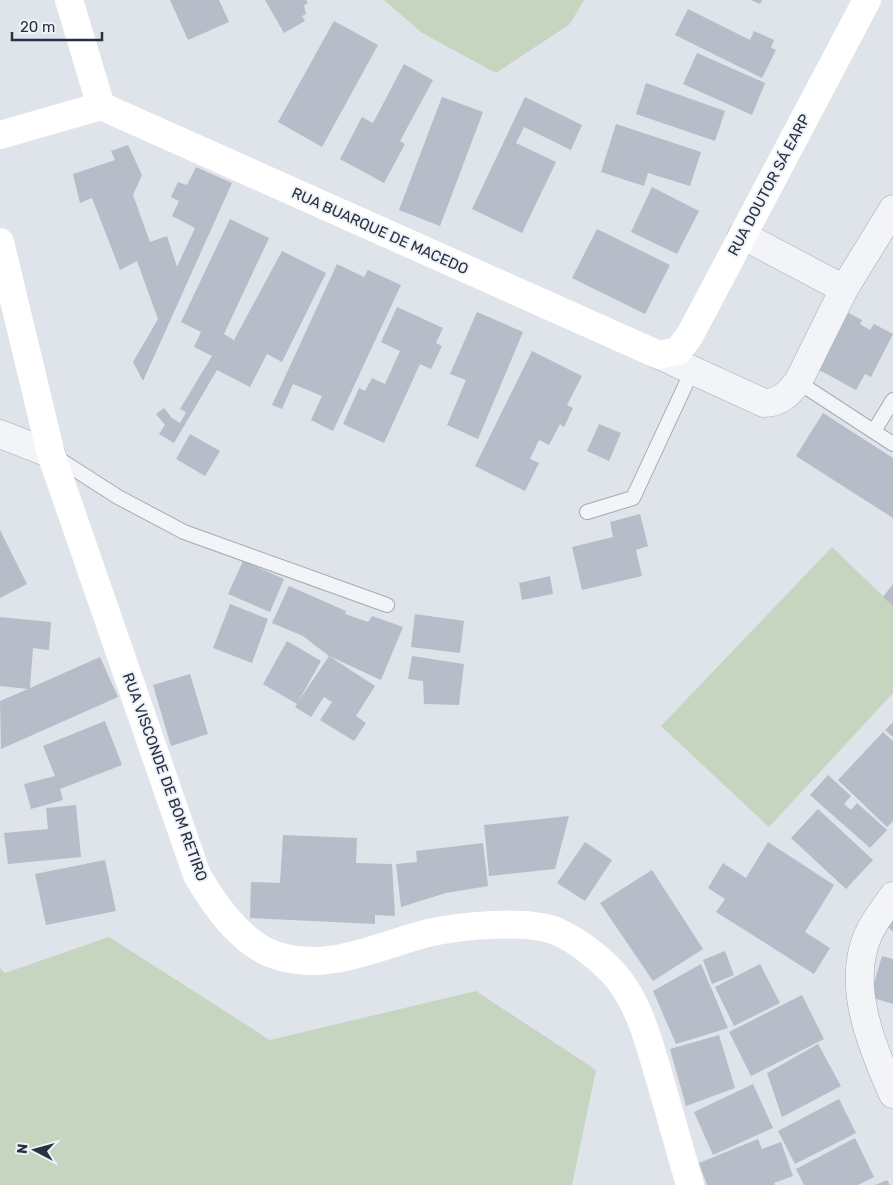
<svg xmlns="http://www.w3.org/2000/svg" width="893" height="1185" font-family="Rubik,sans-serif">
  <style>
    .green { fill: #c5d5bf }
    .building { fill: #b6bcc8 }
    .lines { fill: none; stroke-linecap: round; stroke-linejoin: round }
    .lane-casing { stroke: #a4aab5; stroke-width: 16 }
    .street-casing { stroke: #a4aab5; stroke-width: 29 }
    .lane { stroke: #f2f4f8; stroke-width: 14 }
    .street { stroke: #f2f4f8; stroke-width: 28 }
    .secondary { stroke: #fff; stroke-width: 28 }
    .labels { text-anchor: middle; dominant-baseline: central; stroke-width: 4; stroke-linejoin: round; paint-order: stroke }
    .street-label { font-size: 15px; fill: #263143; stroke: #eff2f7 }
  </style>
  <rect width="100%" height="100%" fill="#dfe3ea"/>
  <g class="green">
    <path d="M 384,0 L 584,0 L 570,24 L 496,73 L 422,33 Z"/>
    <path d="M 832,547 L 893,606 L 893,693 L 769,827 L 661,726 Z"/>
    <path d="M 109,937 L 270,1040 L 476,991 L 596,1070 L 572,1185 L 0,1185 L 0,968 L 5,973 Z"/>
  </g>
  <g class="building">
    <path d="M 170,0 L 219,0 L 229,22 L 188,40 Z"/>
    <path d="M 265,0 L 306,0 L 308,3 L 304,5 L 306,14 L 302,16 L 305,21 L 284,33 Z"/>
    <path d="M 751,0 L 762,0 L 760,4 Z"/>
    <path d="M 688,9 L 750,40 L 754,31 L 774,40 L 771,48 L 776,50 L 762,78 L 675,35 Z"/>
    <path d="M 334,21 L 378,45 L 322,147 L 278,122 Z"/>
    <path d="M 697,53 L 765,83 L 752,115 L 683,84 Z"/>
    <path d="M 404,64 L 433,80 L 400,141 L 405,144 L 384,183 L 340,159 L 362,117 L 373,123 Z"/>
    <path d="M 646,83 L 725,111 L 715,141 L 636,114 Z"/>
    <path d="M 442,97 L 483,112 L 440,226 L 399,210 Z"/>
    <path d="M 525,97 L 582,125 L 571,150 L 524,127 L 516,143 L 556,162 L 522,233 L 472,209 Z"/>
    <path d="M 616,124 L 701,152 L 690,186 L 648,173 L 644,186 L 601,172 Z"/>
    <path d="M 128,145 L 142,175 L 133,195 L 150,242 L 167,236 L 177,267 L 195,228 L 172,216 L 179,201 L 171,197 L 178,182 L 187,185 L 196,167 L 232,183 L 143,381 L 133,362 L 158,319 L 137,261 L 120,270 L 92,198 L 80,203 L 73,174 L 115,160 L 111,151 Z"/>
    <path d="M 652,187 L 699,211 L 677,254 L 631,232 Z"/>
    <path d="M 230,219 L 269,238 L 224,334 L 234,340 L 282,251 L 326,273 L 282,362 L 267,354 L 250,387 L 217,370 L 174,443 L 159,434 L 165,425 L 156,414 L 164,408 L 172,418 L 180,423 L 186,412 L 180,409 L 212,356 L 194,347 L 201,332 L 181,322 Z"/>
    <path d="M 597,229 L 670,265 L 645,314 L 572,278 Z"/>
    <path d="M 337,264 L 364,277 L 368,270 L 401,285 L 333,431 L 311,420 L 322,396 L 293,384 L 282,409 L 272,405 Z"/>
    <path d="M 397,307 L 443,328 L 436,343 L 442,346 L 431,369 L 420,364 L 384,443 L 343,424 L 359,388 L 365,391 L 372,378 L 385,384 L 400,351 L 381,342 Z"/>
    <path d="M 843,310 L 862,320 L 860,324 L 870,330 L 874,324 L 893,334 L 871,377 L 865,374 L 856,390 L 812,366 Z"/>
    <path d="M 477,312 L 523,332 L 478,439 L 447,425 L 466,380 L 450,374 Z"/>
    <path d="M 532,351 L 582,376 L 567,405 L 573,408 L 564,427 L 560,424 L 549,445 L 539,440 L 530,459 L 539,463 L 525,491 L 475,466 Z"/>
    <path d="M 823,413 L 893,458 L 893,518 L 796,456 Z"/>
    <path d="M 599,424 L 621,433 L 609,461 L 587,451 Z"/>
    <path d="M 190,434 L 220,451 L 205,476 L 176,459 Z"/>
    <path d="M 640,514 L 648,546 L 636,550 L 642,576 L 582,590 L 572,547 L 613,537 L 610,522 Z"/>
    <path d="M 0,530 L 27,584 L 0,598 Z"/>
    <path d="M 243,561 L 284,579 L 270,612 L 228,594 Z"/>
    <path d="M 550,576 L 553,594 L 522,600 L 519,583 Z"/>
    <path d="M 893,584 L 893,606 L 883,597 Z"/>
    <path d="M 289,586 L 346,611 L 345,614 L 368,622 L 372,616 L 403,627 L 381,680 L 329,656 L 303,636 L 272,623 Z"/>
    <path d="M 230,604 L 268,619 L 252,663 L 213,648 Z"/>
    <path d="M 415,614 L 464,621 L 460,653 L 411,647 Z"/>
    <path d="M 0,617 L 51,622 L 49,650 L 33,648 L 30,688 L 100,657 L 118,697 L 1,749 L 0,701 L 28,689 L 0,686 Z"/>
    <path d="M 287,641 L 321,661 L 298,702 L 329,656 L 375,686 L 356,716 L 366,723 L 354,741 L 320,720 L 332,702 L 324,697 L 311,717 L 295,707 L 297,704 L 263,684 Z"/>
    <path d="M 412,656 L 464,664 L 459,705 L 424,704 L 423,681 L 408,679 Z"/>
    <path d="M 190,674 L 208,734 L 171,746 L 153,685 Z"/>
    <path d="M 105,721 L 122,765 L 60,789 L 63,800 L 31,809 L 24,784 L 55,776 L 43,746 Z"/>
    <path d="M 893,722 L 893,737 L 885,730 Z"/>
    <path d="M 883,732 L 893,741 L 893,821 L 887,827 L 838,780 Z"/>
    <path d="M 828,775 L 851,796 L 844,804 L 851,810 L 857,803 L 887,830 L 870,848 L 810,795 Z"/>
    <path d="M 76,805 L 81,857 L 8,864 L 4,833 L 48,829 L 46,808 Z"/>
    <path d="M 818,809 L 873,860 L 846,889 L 791,838 Z"/>
    <path d="M 569,816 L 555,869 L 489,876 L 484,825 Z"/>
    <path d="M 283,835 L 357,838 L 356,863 L 392,864 L 395,916 L 375,915 L 375,924 L 250,918 L 251,882 L 280,883 Z"/>
    <path d="M 585,842 L 612,860 L 585,901 L 557,883 Z"/>
    <path d="M 768,842 L 834,885 L 805,932 L 830,948 L 814,974 L 716,912 L 725,899 L 708,888 L 723,863 L 746,878 Z"/>
    <path d="M 483,843 L 488,886 L 446,893 L 401,907 L 396,864 L 417,862 L 416,851 Z"/>
    <path d="M 105,860 L 116,911 L 46,925 L 35,874 Z"/>
    <path d="M 652,870 L 703,949 L 653,981 L 600,903 Z"/>
    <path d="M 893,914 L 893,932 L 884,923 Z"/>
    <path d="M 725,951 L 734,975 L 712,984 L 703,960 Z"/>
    <path d="M 882,956 L 893,959 L 893,1004 L 870,997 Z"/>
    <path d="M 701,964 L 728,1028 L 676,1044 L 653,991 Z"/>
    <path d="M 760,964 L 780,1003 L 734,1026 L 715,987 Z"/>
    <path d="M 802,995 L 824,1039 L 751,1076 L 729,1032 Z"/>
    <path d="M 719,1035 L 735,1088 L 686,1106 L 670,1049 Z"/>
    <path d="M 818,1044 L 841,1086 L 782,1117 L 767,1073 Z"/>
    <path d="M 753,1084 L 773,1128 L 713,1155 L 694,1112 Z"/>
    <path d="M 839,1099 L 856,1133 L 795,1164 L 778,1131 Z"/>
    <path d="M 855,1138 L 874,1177 L 858,1185 L 804,1185 L 796,1169 Z"/>
    <path d="M 758,1139 L 762,1149 L 781,1142 L 793,1176 L 774,1183 L 775,1185 L 707,1185 L 699,1163 Z"/>
    <path d="M 887,1180 L 890,1185 L 875,1185 Z"/>
  </g>
  <g class="lines">
    <defs>
      <g id="lane">
        <path d="M 798,382 L 893,444"/>
        <path d="M 874,431 L 893,400"/>
        <path d="M 54,456 L 118,497 L 184,532 L 387,605"/>
        <path d="M 587,512 L 633,498 L 692,371"/>
      </g>
      <g id="street">
        <path d="M 742,235 L 844,289"/>
        <path d="M 659,355 L 764,403 C 780,403 788,394 798,382 L 844,289 L 893,209"/>
        <path d="M 0,434 L 51,454"/>
        <path d="M 893,896 C 885,908 874,921 868,935 C 846,985 872,1047 893,1094"/>
      </g>
    </defs>
    <use href="#lane" class="lane-casing"/>
    <use href="#street" class="street-casing"/>
    <use href="#lane" class="lane"/>
    <use href="#street" class="street"/>
    <g class="secondary">
      <path d="M 69,0 L 101,106"/>
      <path d="M 101,106 L 659,355 L 678,351 L 690,335 L 867,0"/>
      <path d="M 0,135 L 101,106"/>
      <path d="M 0,242 L 51,454 L 197,875 C 214,904 240,943 275,955 C 328,973 377,946 428,933 C 459,926 526,919 556,931 C 577,940 601,959 616,976 C 641,1006 650,1047 661,1083 C 671,1117 680,1151 690,1185"/>
    </g>
  </g>
  <g class="labels">
    <g class="street-label">
      <text transform="translate(769 185) rotate(-62)">RUA DOUTOR SÁ EARP</text>
      <text transform="translate(380 231) rotate(24)">RUA BUARQUE DE MACEDO</text>
      <text transform="translate(165 777) rotate(70)">RUA VISCONDE DE BOM RETIRO</text>
    </g>
  </g>
  <g transform="translate(35 1150) rotate(276)" stroke="#eff2f7" stroke-width="4" paint-order="stroke">
  <path d="M0-4L9 19L0 12L-9 19Z" fill="#263143"/>
  <text y="-8" font-size="14" font-weight="bold" text-anchor="middle" fill="#263143">N</text>
  </g>
  <path d="M12 32v8h90v-8" fill="none" stroke="#263143" stroke-width="2.5"/>
  <text x="20" y="32" font-size="15" fill="#263143" stroke="#eff2f7" stroke-width="4" paint-order="stroke">20 m</text>
</svg>
